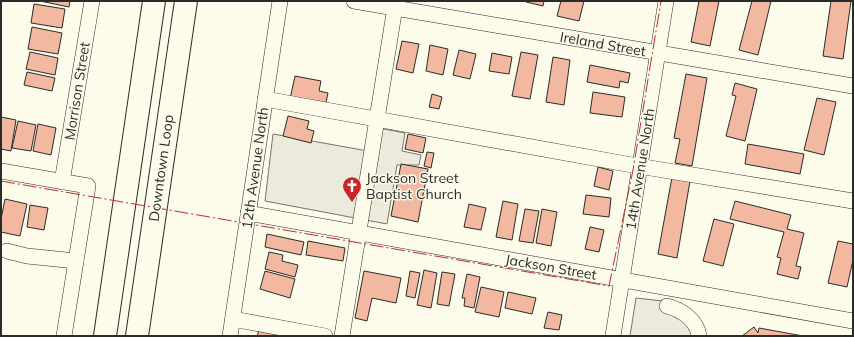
<svg xmlns="http://www.w3.org/2000/svg" width="854" height="337" font-family="Mulish,sans-serif">
  <style>
    .parking { fill: #eceadb; stroke: #74746e }
    .building { fill: #f2b8a0; stroke: #2b2b2b }
    .lines { fill: none; stroke-linecap: round; stroke-linejoin: round }
    .minor-casing { stroke: #2b2b2b; stroke-width: 16 }
    .highway-casing { stroke: #2b2b2b; stroke-width: 24 }
    .minor { stroke: #fdfbea; stroke-width: 15 }
    .highway { stroke: #fdfbea; stroke-width: 22 }
    .power { stroke: #c62828; stroke-width: 1; stroke-dasharray: 14 3 2 3; stroke-linecap: butt }
    .labels { text-anchor: middle; dominant-baseline: central; stroke-width: 3; stroke-linejoin: round; paint-order: stroke }
    .street-label { font-size: 14px; fill: #2b2b2b; stroke: #fdfbea }
    .poi-label { font-size: 14px; fill: #2b2b2b; stroke: #fdfbea; text-anchor: start }
  </style>
  <rect width="100%" height="100%" fill="#fdfbea"/>
  <g class="parking">
    <path d="M 373,127 L 405,133 L 402,151 L 421,155 L 419,165 L 397,165 L 387,224 L 265,201 L 273,134 L 368,151 Z"/>
    <path d="M 636,298 L 681,303 L 699,324 L 696,336 L 630,336 Z"/>
  </g>
  <g class="building">
    <path d="M 40,1 L 70,1 L 69,7 Z"/>
    <path d="M 526,1 L 544,1 L 543,6 L 526,2 Z"/>
    <path d="M 561,1 L 584,1 L 579,21 L 557,16 Z"/>
    <path d="M 699,1 L 719,1 L 710,46 L 691,42 Z"/>
    <path d="M 752,1 L 771,1 L 758,55 L 739,50 Z"/>
    <path d="M 831,1 L 851,1 L 843,59 L 823,56 Z"/>
    <path d="M 34,4 L 65,9 L 62,28 L 31,23 Z"/>
    <path d="M 32,27 L 62,33 L 58,54 L 28,49 Z"/>
    <path d="M 402,41 L 419,44 L 413,73 L 396,69 Z"/>
    <path d="M 430,45 L 448,49 L 443,75 L 426,71 Z"/>
    <path d="M 459,50 L 476,54 L 470,79 L 453,75 Z"/>
    <path d="M 30,52 L 58,58 L 55,75 L 26,69 Z"/>
    <path d="M 521,52 L 538,55 L 530,99 L 512,96 Z"/>
    <path d="M 492,53 L 512,57 L 509,74 L 489,71 Z"/>
    <path d="M 553,57 L 570,60 L 564,105 L 546,102 Z"/>
    <path d="M 590,65 L 630,73 L 628,83 L 620,81 L 619,88 L 587,82 Z"/>
    <path d="M 27,72 L 55,78 L 52,91 L 24,85 Z"/>
    <path d="M 686,74 L 707,78 L 692,166 L 675,163 L 680,139 L 674,138 Z"/>
    <path d="M 295,76 L 321,81 L 319,91 L 328,93 L 325,107 L 290,99 Z"/>
    <path d="M 735,83 L 757,89 L 745,141 L 726,136 L 736,96 L 732,95 Z"/>
    <path d="M 593,92 L 625,97 L 622,117 L 590,113 Z"/>
    <path d="M 432,94 L 442,97 L 439,109 L 429,107 Z"/>
    <path d="M 817,98 L 836,102 L 824,155 L 804,150 Z"/>
    <path d="M 288,116 L 309,121 L 307,129 L 314,131 L 311,143 L 283,136 Z"/>
    <path d="M 1,117 L 16,120 L 11,151 L 1,149 Z"/>
    <path d="M 18,121 L 36,125 L 31,151 L 12,148 Z"/>
    <path d="M 38,124 L 56,128 L 51,155 L 33,151 Z"/>
    <path d="M 408,134 L 426,138 L 423,153 L 405,149 Z"/>
    <path d="M 748,144 L 804,154 L 800,174 L 745,164 Z"/>
    <path d="M 427,152 L 434,153 L 431,168 L 424,166 Z"/>
    <path d="M 401,164 L 428,169 L 418,222 L 391,216 Z"/>
    <path d="M 598,167 L 613,171 L 609,190 L 594,186 Z"/>
    <path d="M 672,177 L 690,181 L 677,258 L 658,254 Z"/>
    <path d="M 586,195 L 611,198 L 609,217 L 583,214 Z"/>
    <path d="M 5,199 L 27,204 L 20,236 L 1,232 L 1,219 Z"/>
    <path d="M 503,201 L 518,204 L 512,240 L 496,237 Z"/>
    <path d="M 735,201 L 791,215 L 787,229 L 804,233 L 796,266 L 801,267 L 798,279 L 777,274 L 781,258 L 777,257 L 784,232 L 730,219 Z"/>
    <path d="M 469,204 L 486,208 L 481,230 L 464,227 Z"/>
    <path d="M 30,205 L 48,208 L 44,230 L 27,227 Z"/>
    <path d="M 525,209 L 539,211 L 533,243 L 519,241 Z"/>
    <path d="M 542,209 L 557,212 L 551,246 L 536,243 Z"/>
    <path d="M 714,219 L 734,224 L 723,266 L 703,261 Z"/>
    <path d="M 590,227 L 604,230 L 599,252 L 585,249 Z"/>
    <path d="M 267,234 L 304,242 L 301,255 L 265,247 Z"/>
    <path d="M 308,241 L 345,248 L 343,261 L 306,255 Z"/>
    <path d="M 838,241 L 853,244 L 853,260 L 847,287 L 828,283 Z"/>
    <path d="M 269,252 L 283,255 L 282,261 L 298,265 L 295,277 L 265,269 Z"/>
    <path d="M 424,270 L 437,273 L 431,308 L 417,305 Z"/>
    <path d="M 265,271 L 295,279 L 290,298 L 260,289 Z"/>
    <path d="M 364,271 L 401,278 L 396,303 L 372,298 L 367,321 L 355,318 Z"/>
    <path d="M 410,271 L 420,273 L 415,298 L 406,296 Z"/>
    <path d="M 442,272 L 455,274 L 449,306 L 437,304 Z"/>
    <path d="M 467,274 L 480,277 L 474,308 L 464,306 L 465,298 L 462,298 Z"/>
    <path d="M 481,287 L 504,292 L 499,317 L 475,312 Z"/>
    <path d="M 508,292 L 536,298 L 532,314 L 505,308 Z"/>
    <path d="M 548,312 L 562,315 L 559,330 L 544,328 Z"/>
    <path d="M 754,327 L 758,333 L 759,328 L 803,336 L 742,336 Z"/>
    <path d="M 260,328 L 276,332 L 275,336 L 257,336 Z"/>
  </g>
  <g class="lines">
    <defs>
      <g id="minor">
        <path d="M 354,1 L 853,86"/>
        <path d="M 265,99 L 632,165 L 853,201"/>
        <path d="M 1,171 L 88,186 L 64,336"/>
        <path d="M 62,182 L 92,1"/>
        <path d="M 248,213 L 853,321"/>
        <path d="M 7,251 L 27,256 L 76,261"/>
        <path d="M 667,306 C 682,310 697,320 699,336"/>
        <path d="M 233,319 L 325,336"/>
        <path d="M 230,336 L 280,1"/>
        <path d="M 342,336 L 396,1"/>
        <path d="M 613,336 L 666,1"/>
      </g>
      <g id="highway">
        <path d="M 105,336 L 154,1"/>
        <path d="M 137,336 L 186,1"/>
      </g>
    </defs>
    <use href="#minor" class="minor-casing"/>
    <use href="#highway" class="highway-casing"/>
    <use href="#minor" class="minor"/>
    <use href="#highway" class="highway"/>
    <path class="power" d="M 1,181 L 609,286 L 633,170 L 661,1"/>
  </g>
  <defs>
    <symbol id="church-pin" viewBox="-11 -11 22 30"><path d="M0 17L-7.5 6A9.5 9.5 0 1 1 7.5 6Z" fill="#c62828" stroke="#fdfbea"/><path d="M-1.2-6h2.4v3.5h3.3v2.4h-3.3V6h-2.4V-.1h-3.3v-2.4h3.3Z" fill="#fff"/></symbol>
  </defs>
  <g fill-rule="evenodd">
    <use href="#church-pin" x="341" y="175" width="22" height="30"/>
  </g>
  <g class="labels">
    <g class="street-label">
      <text transform="translate(603 44) rotate(10)">Ireland Street</text>
      <text transform="translate(77 91) rotate(-81)">Morrison Street</text>
      <text transform="translate(161 168) rotate(-82)">Downtown Loop</text>
      <text transform="translate(255 168) rotate(-82)">12th Avenue North</text>
      <text transform="translate(640 169) rotate(-81)">14th Avenue North</text>
      <text transform="translate(551 267) rotate(10)">Jackson Street</text>
    </g>
    <g class="poi-label">
      <text x="366" y="178">Jackson Street<tspan x="366" dy="16">Baptist Church</tspan></text>
    </g>
  </g>
  <rect width="854" height="337" fill="none" stroke="#2b2b2b" stroke-width="4"/>
</svg>
